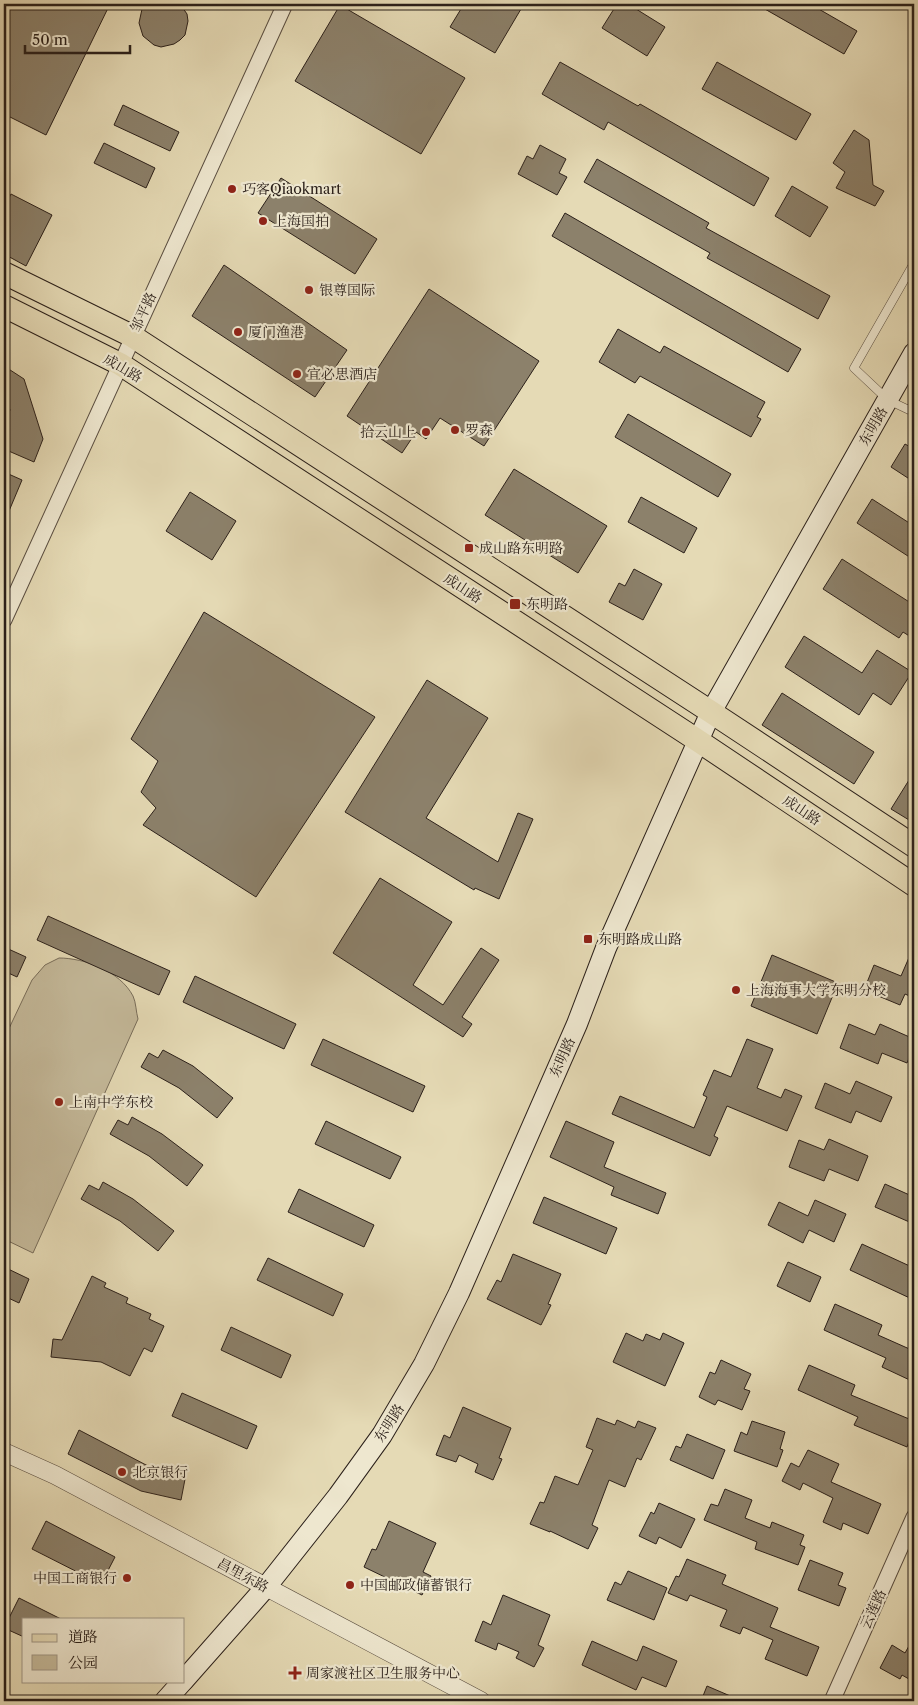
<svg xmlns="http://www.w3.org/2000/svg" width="918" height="1705" font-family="'Libre Caslon Text','Noto Serif SC',serif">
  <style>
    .green { fill: #c5ba9b; stroke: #786d5a }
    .building { fill: #8c816b; stroke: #2b201a }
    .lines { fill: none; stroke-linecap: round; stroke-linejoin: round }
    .service-casing { stroke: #5a4e41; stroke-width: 9 }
    .minor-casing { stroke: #5a4e41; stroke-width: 17 }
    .tertiary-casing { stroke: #5a4e41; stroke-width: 19 }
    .secondary-casing { stroke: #2b201a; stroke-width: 22 }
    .primary-casing { stroke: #2b201a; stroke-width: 24 }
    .service { stroke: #eee7cf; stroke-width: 8 }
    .minor { stroke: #eee7cf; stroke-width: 15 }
    .tertiary { stroke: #eee7cf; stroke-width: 18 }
    .secondary { stroke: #eee7cf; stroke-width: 20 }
    .primary { stroke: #e5dab5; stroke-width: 22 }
    .poi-dot { fill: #8f2418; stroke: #eee7cf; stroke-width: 2 }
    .labels { text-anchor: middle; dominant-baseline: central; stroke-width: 4.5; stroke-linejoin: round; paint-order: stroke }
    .poi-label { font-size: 14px; fill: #2b201a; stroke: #eee7cf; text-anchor: start }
    .street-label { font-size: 14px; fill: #2b201a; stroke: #eee7cf }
  </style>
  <rect width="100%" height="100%" fill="#e5dab5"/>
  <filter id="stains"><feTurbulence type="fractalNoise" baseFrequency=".004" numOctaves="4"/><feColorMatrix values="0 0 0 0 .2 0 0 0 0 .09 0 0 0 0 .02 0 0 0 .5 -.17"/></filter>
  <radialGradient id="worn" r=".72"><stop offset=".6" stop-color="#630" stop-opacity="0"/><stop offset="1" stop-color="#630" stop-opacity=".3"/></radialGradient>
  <path class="green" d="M 59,958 C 84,958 120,971 133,996 C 136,1002 136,1012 138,1019 L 33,1253 L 4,1239 L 4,1039 L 32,980 L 45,965 Z"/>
  <g class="building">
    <path d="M 4,4 L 110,4 L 46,135 L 4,114 Z"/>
    <path d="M 147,4 L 180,4 L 187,14 L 188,21 L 185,35 L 180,40 L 174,44 L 161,47 L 154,45 L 143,36 L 139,23 L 142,9 Z"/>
    <path d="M 464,4 L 511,4 L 521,9 L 495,53 L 450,27 Z"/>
    <path d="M 617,4 L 628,4 L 665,27 L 647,56 L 602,28 Z"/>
    <path d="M 756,4 L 810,4 L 857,31 L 844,54 Z"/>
    <path d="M 340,5 L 465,78 L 421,154 L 295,81 Z"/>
    <path d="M 560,62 L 638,106 L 640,104 L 769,178 L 754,206 L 608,122 L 604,130 L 542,94 Z"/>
    <path d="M 717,62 L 811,114 L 796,140 L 702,89 Z"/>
    <path d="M 123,105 L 179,132 L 170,151 L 114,125 Z"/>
    <path d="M 854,130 L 869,140 L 873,185 L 884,191 L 875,206 L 836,188 L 845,172 L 833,163 Z"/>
    <path d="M 104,143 L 155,168 L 146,188 L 94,163 Z"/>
    <path d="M 540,145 L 566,159 L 559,173 L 567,177 L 557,195 L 518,174 L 527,156 L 533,159 Z"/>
    <path d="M 597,159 L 709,223 L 706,228 L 830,296 L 818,319 L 707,258 L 710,253 L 584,182 Z"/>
    <path d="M 281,178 L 377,239 L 355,274 L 258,213 Z"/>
    <path d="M 792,186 L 828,207 L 810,237 L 775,216 Z"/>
    <path d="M 11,194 L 52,215 L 26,266 L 4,254 L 4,207 Z"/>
    <path d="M 565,213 L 801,349 L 788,372 L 552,236 Z"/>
    <path d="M 224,265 L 347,350 L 315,397 L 192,316 Z"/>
    <path d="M 429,289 L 539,361 L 484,446 L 440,418 L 426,439 L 416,432 L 402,453 L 347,416 Z"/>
    <path d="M 618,329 L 660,353 L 664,346 L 765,402 L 757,417 L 761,419 L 751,437 L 640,376 L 635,383 L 599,362 Z"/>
    <path d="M 4,366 L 24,379 L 43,439 L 34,462 L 4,449 L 4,424 L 10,410 L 4,392 Z"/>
    <path d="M 628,414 L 731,474 L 718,497 L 615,437 Z"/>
    <path d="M 905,444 L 914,449 L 914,482 L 891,467 Z"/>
    <path d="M 514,469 L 607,526 L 578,573 L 485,515 Z"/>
    <path d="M 4,472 L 22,480 L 4,523 Z"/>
    <path d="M 190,492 L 236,521 L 212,560 L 166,531 Z"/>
    <path d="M 641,497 L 697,528 L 684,553 L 628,522 Z"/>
    <path d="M 872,499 L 914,526 L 914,560 L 857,523 Z"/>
    <path d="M 842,559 L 914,605 L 914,639 L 903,632 L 899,638 L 823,589 Z"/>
    <path d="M 634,569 L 662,584 L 643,620 L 609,602 L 619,583 L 625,586 Z"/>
    <path d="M 204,612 L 375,717 L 256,897 L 143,825 L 156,808 L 141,792 L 158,761 L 131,739 Z"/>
    <path d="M 804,636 L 862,673 L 877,650 L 912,672 L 891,705 L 873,693 L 859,715 L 785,667 Z"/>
    <path d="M 427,680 L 488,718 L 426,818 L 498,862 L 518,813 L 533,819 L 499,899 L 475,888 L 474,890 L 345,812 Z"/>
    <path d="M 782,693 L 874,752 L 854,784 L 762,725 Z"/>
    <path d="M 914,772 L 914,823 L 891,809 Z"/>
    <path d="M 380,878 L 452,922 L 413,985 L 443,1005 L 481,948 L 499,960 L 462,1017 L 472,1024 L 463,1037 L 333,953 Z"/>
    <path d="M 48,916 L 170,971 L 159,995 L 37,940 Z"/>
    <path d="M 914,946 L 914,998 L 905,994 L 900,1005 L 864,990 L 874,965 L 901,976 Z"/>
    <path d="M 4,947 L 26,957 L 17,977 L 4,971 Z"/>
    <path d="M 772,955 L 838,983 L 817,1034 L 751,1006 Z"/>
    <path d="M 195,976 L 296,1024 L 284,1049 L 183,1002 Z"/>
    <path d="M 849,1024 L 875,1035 L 880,1024 L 914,1039 L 914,1046 L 907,1063 L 882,1053 L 878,1064 L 840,1048 Z"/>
    <path d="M 323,1039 L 425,1086 L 413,1112 L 311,1065 Z"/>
    <path d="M 747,1039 L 773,1049 L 757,1088 L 781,1098 L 785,1089 L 802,1096 L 787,1131 L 727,1106 L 714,1136 L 718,1138 L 710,1156 L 612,1114 L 620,1096 L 694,1128 L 707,1097 L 703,1095 L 714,1070 L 731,1077 Z"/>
    <path d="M 163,1050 L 193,1066 L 233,1098 L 217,1118 L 179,1088 L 141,1067 L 149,1053 L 158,1058 Z"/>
    <path d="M 856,1081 L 892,1097 L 881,1122 L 856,1111 L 851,1123 L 815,1108 L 825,1083 L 850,1094 Z"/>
    <path d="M 132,1117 L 162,1134 L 203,1165 L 187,1186 L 149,1156 L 110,1134 L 118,1120 L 128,1125 Z"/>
    <path d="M 326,1121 L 401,1157 L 390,1179 L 315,1144 Z"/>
    <path d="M 566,1121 L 614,1142 L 604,1167 L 666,1193 L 658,1214 L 611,1195 L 614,1187 L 550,1157 Z"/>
    <path d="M 829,1139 L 868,1156 L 858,1181 L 829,1169 L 824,1181 L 789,1167 L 799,1140 L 824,1150 Z"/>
    <path d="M 103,1182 L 133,1199 L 174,1231 L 158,1251 L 120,1221 L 81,1199 L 89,1185 L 99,1190 Z"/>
    <path d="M 885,1184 L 914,1197 L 914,1224 L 875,1207 Z"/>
    <path d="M 299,1189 L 374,1225 L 364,1247 L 288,1212 Z"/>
    <path d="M 544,1197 L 617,1228 L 606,1254 L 533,1223 Z"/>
    <path d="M 815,1200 L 846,1214 L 834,1242 L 809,1230 L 803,1243 L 768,1225 L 779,1202 L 808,1216 Z"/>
    <path d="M 862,1244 L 914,1268 L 914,1300 L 850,1270 Z"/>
    <path d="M 513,1254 L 561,1274 L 548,1304 L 551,1305 L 541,1325 L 487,1299 L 497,1280 L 501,1282 Z"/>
    <path d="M 268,1258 L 343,1294 L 333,1316 L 257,1280 Z"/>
    <path d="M 788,1262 L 821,1277 L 810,1302 L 777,1286 Z"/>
    <path d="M 4,1267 L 29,1279 L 19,1303 L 4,1296 Z"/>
    <path d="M 92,1276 L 106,1283 L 104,1287 L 128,1298 L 126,1303 L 151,1314 L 149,1319 L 164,1326 L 152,1352 L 144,1348 L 130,1376 L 101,1362 L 51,1357 L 53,1339 L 62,1340 Z"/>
    <path d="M 835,1304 L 882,1325 L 878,1335 L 914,1351 L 914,1382 L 882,1367 L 886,1358 L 824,1330 Z"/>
    <path d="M 231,1327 L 291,1355 L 281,1378 L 221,1350 Z"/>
    <path d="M 626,1333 L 643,1341 L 646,1334 L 660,1340 L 663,1333 L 684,1343 L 665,1386 L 613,1362 Z"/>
    <path d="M 721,1360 L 751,1374 L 744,1389 L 750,1391 L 742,1410 L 718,1400 L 715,1405 L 699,1397 L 710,1372 L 715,1374 Z"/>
    <path d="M 809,1365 L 855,1385 L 851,1395 L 914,1421 L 914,1428 L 907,1447 L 854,1425 L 858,1417 L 798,1390 Z"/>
    <path d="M 182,1393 L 257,1426 L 247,1449 L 172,1416 Z"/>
    <path d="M 463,1407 L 511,1428 L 499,1458 L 502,1459 L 493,1480 L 475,1472 L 478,1464 L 459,1455 L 456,1462 L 436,1455 L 444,1435 L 450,1438 Z"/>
    <path d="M 597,1418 L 615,1425 L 617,1420 L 635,1428 L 638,1421 L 656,1428 L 641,1460 L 637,1458 L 625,1487 L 609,1480 L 592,1525 L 598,1528 L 588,1549 L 550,1531 L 550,1532 L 530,1524 L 540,1502 L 544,1503 L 555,1476 L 578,1485 L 593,1450 L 586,1447 Z"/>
    <path d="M 752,1421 L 785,1432 L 780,1449 L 783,1450 L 777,1467 L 734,1451 L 741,1432 L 747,1435 Z"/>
    <path d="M 79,1430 L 148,1466 L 186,1474 L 181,1500 L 141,1491 L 68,1454 Z"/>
    <path d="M 687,1434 L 725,1450 L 713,1479 L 670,1460 L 676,1446 L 681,1448 Z"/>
    <path d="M 808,1450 L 839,1464 L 831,1482 L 881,1504 L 868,1534 L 843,1523 L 841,1530 L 823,1522 L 833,1498 L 803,1483 L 800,1490 L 782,1481 L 791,1463 L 799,1467 Z"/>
    <path d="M 725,1489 L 752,1500 L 745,1518 L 770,1528 L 772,1522 L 804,1535 L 800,1545 L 805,1547 L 798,1565 L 755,1549 L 757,1542 L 704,1520 L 711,1504 L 718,1506 Z"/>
    <path d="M 659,1503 L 695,1519 L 681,1548 L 659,1537 L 656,1544 L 639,1536 L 651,1512 L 654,1514 Z"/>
    <path d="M 46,1521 L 115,1557 L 101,1584 L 32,1549 Z"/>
    <path d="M 389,1521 L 436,1543 L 423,1572 L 431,1576 L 422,1595 L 364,1567 L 372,1549 L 376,1550 Z"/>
    <path d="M 687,1559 L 726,1575 L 722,1584 L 778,1608 L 770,1627 L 819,1647 L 807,1676 L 765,1659 L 773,1640 L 743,1627 L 740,1634 L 720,1626 L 727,1610 L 690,1595 L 687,1601 L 668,1593 L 676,1576 L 679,1577 Z"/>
    <path d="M 810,1560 L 843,1573 L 838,1585 L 846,1588 L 839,1606 L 798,1590 Z"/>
    <path d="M 628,1571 L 667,1588 L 654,1620 L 607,1600 L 615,1582 L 621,1585 Z"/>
    <path d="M 503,1595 L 550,1615 L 538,1645 L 544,1648 L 534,1667 L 516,1658 L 519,1652 L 498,1643 L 496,1650 L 475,1641 L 483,1621 L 491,1625 Z"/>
    <path d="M 19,1598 L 61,1619 L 24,1619 L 24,1637 L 4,1628 Z"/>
    <path d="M 914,1637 L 914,1682 L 902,1675 L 900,1679 L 880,1668 L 892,1645 L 905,1653 Z"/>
    <path d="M 592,1641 L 637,1661 L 643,1646 L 677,1661 L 666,1687 L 642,1677 L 636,1690 L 582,1665 Z"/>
    <path d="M 707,1686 L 742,1701 L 701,1701 Z"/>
  </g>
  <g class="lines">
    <defs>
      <path id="service" d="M 914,263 L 854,368 L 888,400 L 909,410 L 914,403"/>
      <g id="minor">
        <path d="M 4,620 L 285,4"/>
        <path d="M 832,1701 L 914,1517"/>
      </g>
      <path id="tertiary" d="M 4,1452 L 55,1475 L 481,1701"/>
      <g id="secondary">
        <path d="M 184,1680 L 266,1587 L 338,1496 L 382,1435 L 424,1364 L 459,1293 L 577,1024 L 606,948 L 711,712 L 914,353"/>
        <path d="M 165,1701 L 183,1681"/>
      </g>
      <g id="primary">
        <path d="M 4,273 L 132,336 L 711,712 L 914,846"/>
        <path d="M 4,306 L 120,364 L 697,740 L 914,885"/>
      </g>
    </defs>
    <use href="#service" class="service-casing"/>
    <use href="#minor" class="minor-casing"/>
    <use href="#tertiary" class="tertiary-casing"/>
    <use href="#secondary" class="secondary-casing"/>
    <use href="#primary" class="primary-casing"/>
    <use href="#service" class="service"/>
    <use href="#minor" class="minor"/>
    <use href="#tertiary" class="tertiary"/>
    <use href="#secondary" class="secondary"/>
    <use href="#primary" class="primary"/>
  </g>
  <g class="poi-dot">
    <circle cx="232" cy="189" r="5"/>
    <circle cx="263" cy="221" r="5"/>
    <circle cx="309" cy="290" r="5"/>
    <circle cx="238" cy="332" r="5"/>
    <circle cx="297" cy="374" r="5"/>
    <circle cx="455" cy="430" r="5"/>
    <circle cx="426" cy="432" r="5"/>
    <rect x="464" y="543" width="10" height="10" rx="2.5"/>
    <rect x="509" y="598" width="12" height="12" rx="2.5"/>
    <rect x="583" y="934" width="10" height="10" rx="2.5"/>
    <circle cx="736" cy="990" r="5"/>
    <circle cx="59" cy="1102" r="5"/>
    <circle cx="122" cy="1472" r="5"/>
    <circle cx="127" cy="1578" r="5"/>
    <circle cx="350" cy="1585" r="5"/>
    <path d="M292.5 1665.5h5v5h5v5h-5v5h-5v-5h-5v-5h5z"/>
  </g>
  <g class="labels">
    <g class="poi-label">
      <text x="242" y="189">巧客Qiaokmart</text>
      <text x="273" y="221">上海国拍</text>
      <text x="319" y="290">银尊国际</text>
      <text x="248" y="332">厦门渔港</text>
      <text x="307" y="374">宜必思酒店</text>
      <text x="465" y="430">罗森</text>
      <text x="416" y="432" text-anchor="end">拾云山上</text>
      <text x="479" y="548">成山路东明路</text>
      <text x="526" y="604">东明路</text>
      <text x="598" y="939">东明路成山路</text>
      <text x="746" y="990">上海海事大学东明分校</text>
      <text x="69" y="1102">上南中学东校</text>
      <text x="132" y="1472">北京银行</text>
      <text x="117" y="1578" text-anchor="end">中国工商银行</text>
      <text x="360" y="1585">中国邮政储蓄银行</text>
      <text x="306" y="1673">周家渡社区卫生服务中心</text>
    </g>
    <g class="street-label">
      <text transform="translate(143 312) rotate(-65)">邹平路</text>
      <text transform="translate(123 368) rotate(30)">成山路</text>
      <text transform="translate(873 426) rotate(-60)">东明路</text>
      <text transform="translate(463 588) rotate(33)">成山路</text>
      <text transform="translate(802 810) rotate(34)">成山路</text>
      <text transform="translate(562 1057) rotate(-66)">东明路</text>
      <text transform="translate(389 1423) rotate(-57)">东明路</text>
      <text transform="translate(243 1575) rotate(28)">昌里东路</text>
      <text transform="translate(873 1609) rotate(-66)">云莲路</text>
    </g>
  </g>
  <rect width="918" height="1705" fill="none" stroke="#e5dab5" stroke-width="20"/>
  <rect x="5" y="5" width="908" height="1695" fill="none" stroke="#2b201a" stroke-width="2.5"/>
  <rect x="10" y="10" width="898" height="1685" fill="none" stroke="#2b201a"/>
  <rect x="22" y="1618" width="162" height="65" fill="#eee7cf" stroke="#a09787"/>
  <rect x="32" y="1634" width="25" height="8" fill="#e5dab5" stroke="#a09787"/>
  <text x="68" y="1642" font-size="15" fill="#2b201a">道路</text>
  <rect x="32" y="1655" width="25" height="15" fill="#c5ba9b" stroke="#a09787"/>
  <text x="68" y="1668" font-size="15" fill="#2b201a">公园</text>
  <path d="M25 45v8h105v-8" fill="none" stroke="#2b201a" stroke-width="2.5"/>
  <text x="32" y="45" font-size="15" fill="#2b201a" stroke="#eee7cf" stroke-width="4" paint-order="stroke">50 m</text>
  <rect width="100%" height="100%" filter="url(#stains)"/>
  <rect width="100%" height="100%" fill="url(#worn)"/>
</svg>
